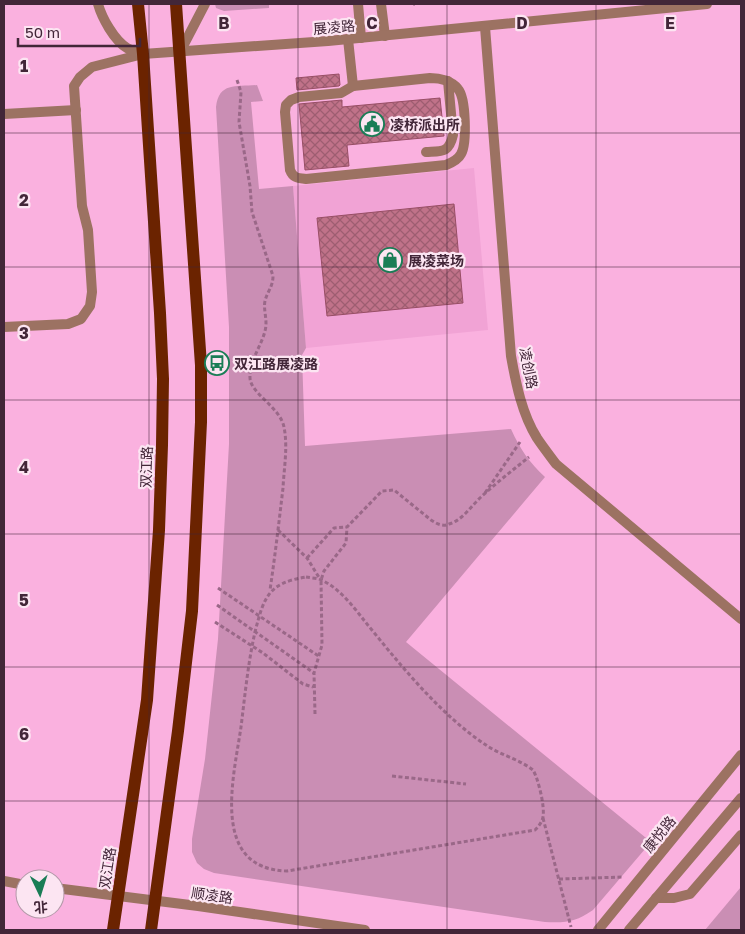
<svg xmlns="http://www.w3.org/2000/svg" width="745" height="934" font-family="'Golos Text','Noto Sans SC',sans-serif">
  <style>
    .built { fill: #f1a3d5 }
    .park { fill: #ca8eb4 }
    .building { fill: url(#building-cross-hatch); stroke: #984e65 }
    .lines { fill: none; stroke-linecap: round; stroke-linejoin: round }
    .path { stroke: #9a6888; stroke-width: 3; stroke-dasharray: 4 2.5; stroke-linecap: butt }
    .service { stroke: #9c7262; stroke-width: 10 }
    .minor { stroke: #9c7262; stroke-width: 10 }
    .tertiary { stroke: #9c7262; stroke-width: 10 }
    .primary { stroke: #6b2300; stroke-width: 12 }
    .grid { fill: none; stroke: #422638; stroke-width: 1; stroke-opacity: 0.55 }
    .labels { text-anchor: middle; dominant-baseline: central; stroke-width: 4.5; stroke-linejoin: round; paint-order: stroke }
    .street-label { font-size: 14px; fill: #422638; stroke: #fce5f2 }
    .poi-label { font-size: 14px; font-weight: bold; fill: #422638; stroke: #fce5f2; text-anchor: start }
    .grid-label { font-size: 16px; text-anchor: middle; font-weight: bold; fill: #422638; stroke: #fce5f2; stroke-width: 4.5; stroke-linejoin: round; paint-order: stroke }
  </style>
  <defs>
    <pattern id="building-cross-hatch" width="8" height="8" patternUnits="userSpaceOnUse" patternTransform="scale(1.25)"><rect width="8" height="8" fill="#c07289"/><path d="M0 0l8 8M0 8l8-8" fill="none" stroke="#9e5d71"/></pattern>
  </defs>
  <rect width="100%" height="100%" fill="#fab1df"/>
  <path class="built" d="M 474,168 L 488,330 L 306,348 L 293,186 Z"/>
  <g class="park">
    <path d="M 215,4 L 269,4 L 269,8 L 224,11 L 216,8 Z"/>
    <path d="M 257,85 L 263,101 L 251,102 L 259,189 L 293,186 L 306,348 L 302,355 L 305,446 L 511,429 C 520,449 529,462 545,477 L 406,642 L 651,842 L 593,910 C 576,922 566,923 545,922 L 214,873 L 204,869 L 197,863 L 192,852 L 192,839 L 205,759 L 218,639 L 229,444 L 229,327 L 216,107 C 219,82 236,87 257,85 Z"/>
    <path d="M 741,887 L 741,930 L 705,930 Z"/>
  </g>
  <g class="building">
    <path d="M 339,74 L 340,85 L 339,86 L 297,90 L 296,78 Z"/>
    <path d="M 440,98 L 444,136 L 347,145 L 349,166 L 305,170 L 299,104 L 342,100 L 342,107 Z"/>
    <path d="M 454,204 L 463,303 L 327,316 L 317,218 Z"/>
  </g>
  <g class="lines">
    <g class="path">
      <path d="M 413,5 L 414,4"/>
      <path d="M 237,80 L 241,92 L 239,122 L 250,186 L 252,212 L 273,276 C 273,287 267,292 265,301 C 263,310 268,320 265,331 C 261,347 249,361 250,378 C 251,394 280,407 284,427 C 288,447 284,468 283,488 C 279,522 275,556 270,590"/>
      <path d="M 485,493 L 520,442"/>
      <path d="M 278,530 L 307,558 L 320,579"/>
      <path d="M 307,558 L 334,528 L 347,527"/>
      <path d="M 306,577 C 311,578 317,578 321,580 C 338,587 352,605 363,619 C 397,661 440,715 486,745 C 500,755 519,759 533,770 C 538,778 545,806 543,817 C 542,822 539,826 535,830 L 287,871 C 209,869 234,776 241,727 C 245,695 248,663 255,632 C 264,597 268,583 306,577 Z"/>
      <path d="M 218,588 L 320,657"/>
      <path d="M 217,605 L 314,673"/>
      <path d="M 215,622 L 263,653 L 303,684 L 313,687"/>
      <path d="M 315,714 L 314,673 L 322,645 L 321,580 L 324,571 L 346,543 L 347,527 L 382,491 L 394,490 L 431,520 C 437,524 443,527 449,524 C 463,520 471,506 481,497 C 496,483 513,470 529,457"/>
      <path d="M 392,776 L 466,784"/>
      <path d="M 543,818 L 571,927"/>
      <path d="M 559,879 L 624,877"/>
    </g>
    <g class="service">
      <path d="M 358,4 L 361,38"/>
      <path d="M 381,4 L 385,36"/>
      <path d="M 348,39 L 353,86"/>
      <path d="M 180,52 L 205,4"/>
      <path d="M 430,78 C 440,78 452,81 458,89 C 466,98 467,144 461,154 C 458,160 451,163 446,165 L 306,179 C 298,178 293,178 290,170 L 285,112 L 286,105 L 291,100 L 299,97 L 341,93 L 353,86 Z"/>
      <path d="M 4,114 L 76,110"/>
      <path d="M 426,152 C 442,151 449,153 453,135 L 448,81"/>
      <path d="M 4,327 L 68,324 L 81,319 L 90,306 L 92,292 L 88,230 L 82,206 L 74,86 L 80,77 L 92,67 L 143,54"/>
      <path d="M 656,898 L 674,898 L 690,894 L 741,835"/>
    </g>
    <g class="minor">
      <path d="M 98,4 C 102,18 114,40 127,48 C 132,51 138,52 143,54 L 328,41 L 707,4"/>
      <path d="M 485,27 L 511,356 C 516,384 522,414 537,438 C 543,447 550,456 556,464 L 741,619"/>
    </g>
    <g class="tertiary">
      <path d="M 4,881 L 25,885"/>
      <path d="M 55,888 L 198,906 L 365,930"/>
      <path d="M 598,930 L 741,755"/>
      <path d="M 629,930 L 741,798"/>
    </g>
    <g class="primary">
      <path d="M 113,930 L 147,700 L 159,530 L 162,445 L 163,379 L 160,313 L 143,54 L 138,4"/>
      <path d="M 151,930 L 178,731 L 192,611 L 201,422 L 201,365 L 176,4"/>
    </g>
  </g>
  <path class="grid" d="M 149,4 L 149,930M 298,4 L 298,930M 447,4 L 447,930M 596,4 L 596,930M 4,133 L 741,133M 4,267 L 741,267M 4,400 L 741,400M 4,534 L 741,534M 4,667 L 741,667M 4,801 L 741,801"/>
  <defs>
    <symbol id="civic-ring" viewBox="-11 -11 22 22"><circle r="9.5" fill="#fce5f2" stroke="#1a7d56" stroke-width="1.5"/><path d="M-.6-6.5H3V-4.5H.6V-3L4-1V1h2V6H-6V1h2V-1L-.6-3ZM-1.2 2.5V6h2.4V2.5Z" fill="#1a7d56"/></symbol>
    <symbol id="shop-ring" viewBox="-11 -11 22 22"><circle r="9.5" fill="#fce5f2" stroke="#1a7d56" stroke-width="1.5"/><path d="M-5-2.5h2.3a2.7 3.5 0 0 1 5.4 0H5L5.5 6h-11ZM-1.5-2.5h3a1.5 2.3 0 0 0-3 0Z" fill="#1a7d56"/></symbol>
    <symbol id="bus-ring" viewBox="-11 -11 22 22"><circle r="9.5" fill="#fce5f2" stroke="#1a7d56" stroke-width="1.5"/><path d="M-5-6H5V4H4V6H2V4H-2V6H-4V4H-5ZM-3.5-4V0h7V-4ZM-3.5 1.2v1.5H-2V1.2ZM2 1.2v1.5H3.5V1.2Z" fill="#1a7d56"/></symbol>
  </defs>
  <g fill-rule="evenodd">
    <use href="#civic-ring" x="358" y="110" width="28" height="28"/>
    <use href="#shop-ring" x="376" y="246" width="28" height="28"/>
    <use href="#bus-ring" x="203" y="349" width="28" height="28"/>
  </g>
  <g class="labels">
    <g class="street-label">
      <text transform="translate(334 27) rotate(-5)">展凌路</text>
      <text transform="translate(529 368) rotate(79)">凌创路</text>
      <text transform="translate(146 467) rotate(-88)">双江路</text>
      <text transform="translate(659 834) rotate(-51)">康悦路</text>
      <text transform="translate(107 868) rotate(-81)">双江路</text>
      <text transform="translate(212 895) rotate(8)">顺凌路</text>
    </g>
    <g class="poi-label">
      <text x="390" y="124">凌桥派出所</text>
      <text x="408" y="260">展凌菜场</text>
      <text x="234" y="363">双江路展凌路</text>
    </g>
  </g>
  <g class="grid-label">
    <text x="224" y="29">B</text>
    <text x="372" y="29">C</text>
    <text x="522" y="29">D</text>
    <text x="670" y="29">E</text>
    <text x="24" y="72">1</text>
    <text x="24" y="206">2</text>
    <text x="24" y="339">3</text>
    <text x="24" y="473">4</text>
    <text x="24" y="606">5</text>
    <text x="24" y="740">6</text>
  </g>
  <rect width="745" height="934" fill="none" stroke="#422638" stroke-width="10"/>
  <g transform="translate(40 894) rotate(176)"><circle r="24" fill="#fce5f2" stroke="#b299a8"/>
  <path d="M0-4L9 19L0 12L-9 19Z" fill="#1a7d56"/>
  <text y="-8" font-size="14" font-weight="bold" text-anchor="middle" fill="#422638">北</text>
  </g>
  <path d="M18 38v8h122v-8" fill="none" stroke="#422638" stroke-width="2.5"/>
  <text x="25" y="38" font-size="15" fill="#422638" stroke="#fce5f2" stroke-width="4" paint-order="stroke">50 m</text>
</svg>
